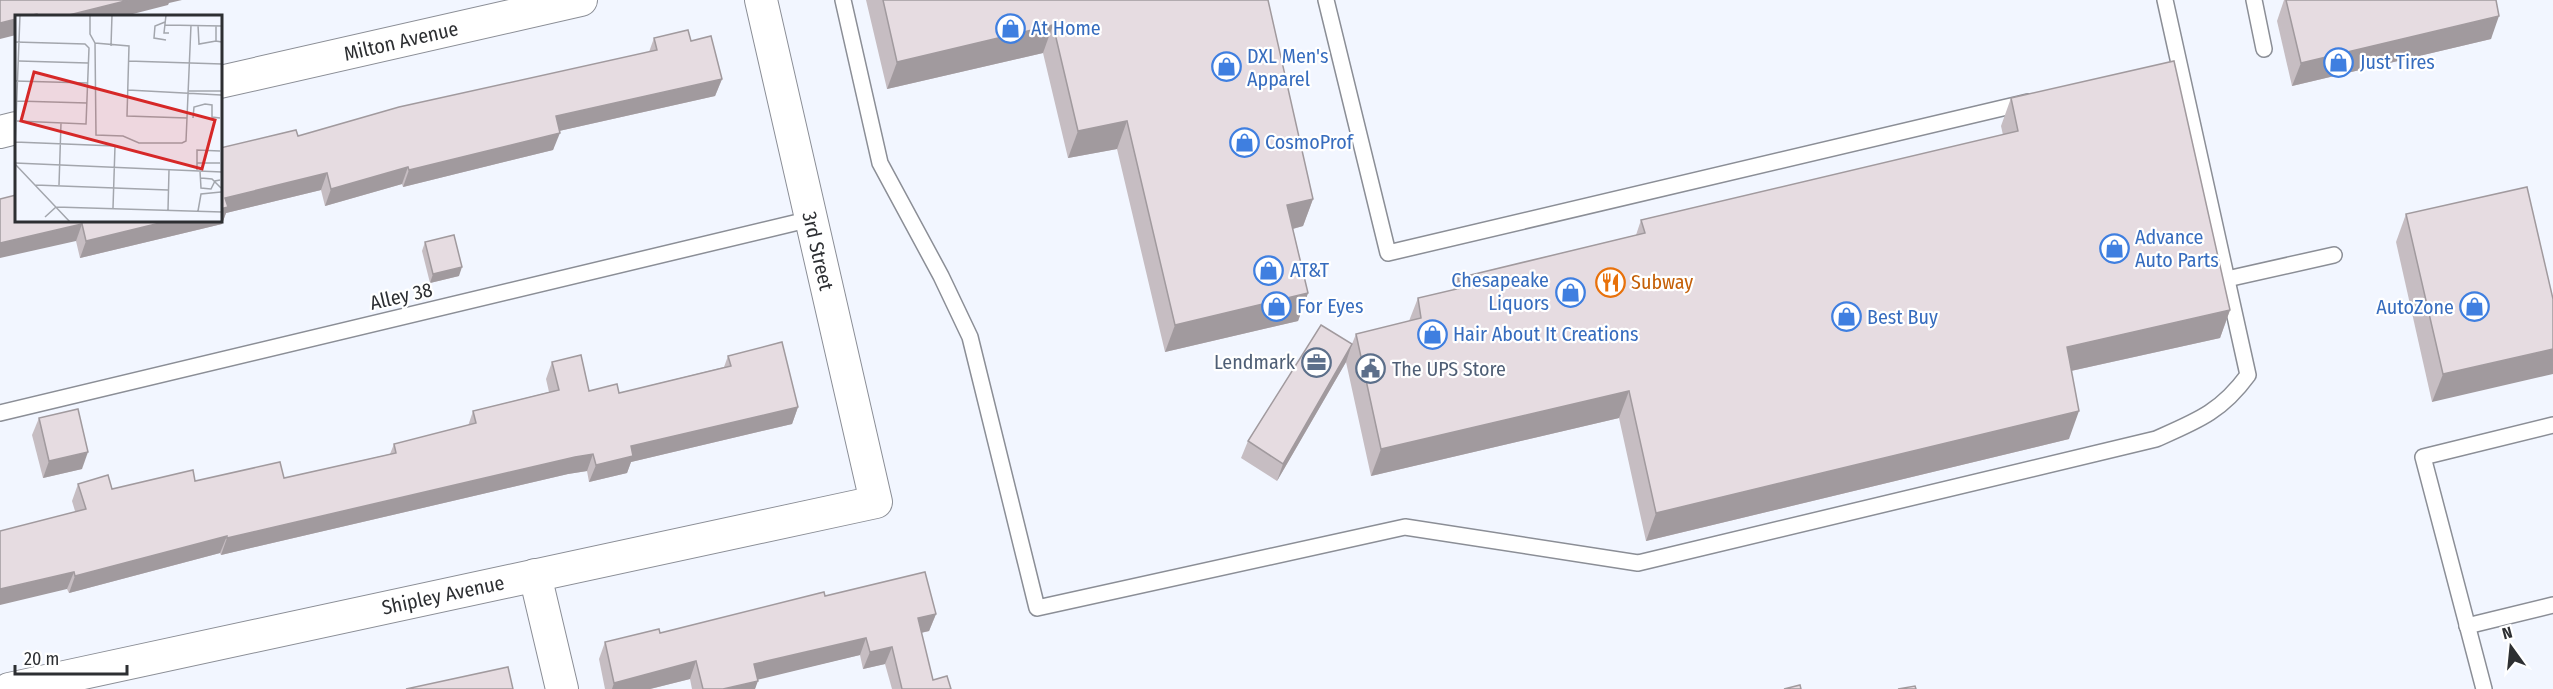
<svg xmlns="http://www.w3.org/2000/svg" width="2553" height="689" font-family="'Fira Sans Condensed',sans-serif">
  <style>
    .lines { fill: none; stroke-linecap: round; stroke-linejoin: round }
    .service-casing { stroke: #8b8e96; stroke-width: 18 }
    .minor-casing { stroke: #8b8e96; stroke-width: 34 }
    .service { stroke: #fff; stroke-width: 15 }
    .minor { stroke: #fff; stroke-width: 32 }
    .wall { fill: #c6bdc2 }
    .shaded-wall { fill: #a19a9e }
    .building { fill: #e6dce1; stroke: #a19a9e; stroke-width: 1.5 }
    .labels { text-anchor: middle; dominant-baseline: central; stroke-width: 4.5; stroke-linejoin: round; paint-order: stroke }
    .shop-label { font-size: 20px; fill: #366cbe; stroke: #fff; text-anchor: start }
    .street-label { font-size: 20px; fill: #2d2f32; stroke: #fff }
    .food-label { font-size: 20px; fill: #c56008; stroke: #fff; text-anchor: start }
    .service-label { font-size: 20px; fill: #4e5e75; stroke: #fff; text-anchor: end }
    .inset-road { fill: none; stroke: #a3a6ad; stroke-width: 1.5 }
    .view { fill: #d62828; fill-opacity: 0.15; stroke: #d62828; stroke-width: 3 }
    .inset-edge { fill: none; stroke: #2d2f32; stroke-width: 3 }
  </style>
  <rect width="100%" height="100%" fill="#f2f6ff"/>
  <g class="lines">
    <defs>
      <g id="service">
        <path d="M 843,0 L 880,163 L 941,276 L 970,337 L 1037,608 L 1405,527 L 1638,563 L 2156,439 C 2197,421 2221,412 2248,375 L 2165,0"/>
        <path d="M 1326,0 L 1388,253 L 2028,102"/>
        <path d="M 2254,0 L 2264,49"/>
        <path d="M 2227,279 L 2334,255"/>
        <path d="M 0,413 L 811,219"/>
        <path d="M 2467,626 L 2553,605"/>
        <path d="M 2484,689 L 2423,457 L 2553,425"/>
      </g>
      <g id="minor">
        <path d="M 220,82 L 581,0"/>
        <path d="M 0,132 L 16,128"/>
        <path d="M 535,575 L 562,689"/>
        <path d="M 9,689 L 876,502 L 761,0"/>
      </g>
    </defs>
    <use href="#service" class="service-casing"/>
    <use href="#minor" class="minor-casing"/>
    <use href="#service" class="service"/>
    <use href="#minor" class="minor"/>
  </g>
  <g class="wall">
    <path d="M 866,0 L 1268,0 L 1313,199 L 1303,226 L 1293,229 L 1308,293 L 1298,321 L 1165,352 L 1117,149 L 1068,158 L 1043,53 L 887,89 Z"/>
    <path d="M 2284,0 L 2496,0 L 2491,39 L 2292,86 L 2277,21 Z"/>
    <path d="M 654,38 L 722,79 L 715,96 L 559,131 L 553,150 L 403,187 L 402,184 L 325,206 L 321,190 L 226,213 L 222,224 L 80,258 L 76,241 L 16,220 L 220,148 L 298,136 L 649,52 Z"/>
    <path d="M 2011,98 L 2230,310 L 2220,338 L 2071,371 L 2069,439 L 1646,541 L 1619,418 L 1371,476 L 1346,362 L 1277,481 L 1241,458 L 1248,441 L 1352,344 L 1356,334 L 1409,321 L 1418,298 L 1453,290 L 1458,278 L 1636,235 L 1641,220 L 2003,135 L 2001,126 Z"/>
    <path d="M 2406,214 L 2553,299 L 2432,402 L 2396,242 Z"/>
    <path d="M 425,242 L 459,276 L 430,283 L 422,251 Z"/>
    <path d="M 728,356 L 798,407 L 792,424 L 631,462 L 627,473 L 589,482 L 587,471 L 568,474 L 221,555 L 220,553 L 69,593 L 67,589 L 75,511 L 72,501 L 78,484 L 112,489 L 195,481 L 284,478 L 390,454 L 394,444 L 468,426 L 473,411 L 549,392 L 546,379 L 552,362 L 589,391 L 619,393 L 724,367 Z"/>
    <path d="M 39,418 L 82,469 L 43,478 L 32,435 Z"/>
    <path d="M 825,596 L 936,614 L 929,631 L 921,633 L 933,680 L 951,689 L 892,689 L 885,664 L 863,669 L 860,655 L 757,679 L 755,689 L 692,689 L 690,679 L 650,689 L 605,689 L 599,659 L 605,642 L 660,633 Z"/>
  </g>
  <g class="shaded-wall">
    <path d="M 129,0 L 182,0 L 169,3 L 168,5 L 125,16 L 65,16 Z"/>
    <path d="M 2499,16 L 2491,39 L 2292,86 L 2301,63 Z"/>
    <path d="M 16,19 L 16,35 L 0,39 L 0,23 Z"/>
    <path d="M 1053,25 L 1043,53 L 887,89 L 897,62 Z"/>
    <path d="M 722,79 L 715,96 L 550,133 L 556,116 Z"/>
    <path d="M 1127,121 L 1117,149 L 1068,158 L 1078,131 Z"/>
    <path d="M 560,133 L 553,150 L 403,187 L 409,170 Z"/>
    <path d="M 408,167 L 402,184 L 325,206 L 331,189 Z"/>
    <path d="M 327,173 L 321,190 L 226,213 L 222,224 L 80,258 L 86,241 L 172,220 L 220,220 L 220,209 L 225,198 Z"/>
    <path d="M 1313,199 L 1303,226 L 1277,233 L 1287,205 Z"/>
    <path d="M 82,224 L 76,241 L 0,258 L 0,243 Z"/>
    <path d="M 462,267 L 459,276 L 430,283 L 433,274 Z"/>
    <path d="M 1308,293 L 1298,321 L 1165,352 L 1175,325 Z"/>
    <path d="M 2230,310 L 2220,338 L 2057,374 L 2067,347 Z"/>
    <path d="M 1352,344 L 1346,362 L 1277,481 L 1283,464 Z"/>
    <path d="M 2553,349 L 2553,374 L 2432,402 L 2443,374 Z"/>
    <path d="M 1629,391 L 1619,418 L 1371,476 L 1381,449 Z"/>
    <path d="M 798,407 L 792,424 L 631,462 L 627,473 L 589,482 L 596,465 L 631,446 Z"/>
    <path d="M 2079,411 L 2069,439 L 1646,541 L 1656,513 Z"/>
    <path d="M 88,452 L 82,469 L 43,478 L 49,461 Z"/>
    <path d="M 593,454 L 587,471 L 568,474 L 221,555 L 227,538 L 575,457 Z"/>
    <path d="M 227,536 L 220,553 L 69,593 L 75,576 Z"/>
    <path d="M 74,572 L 67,589 L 0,605 L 0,589 Z"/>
    <path d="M 936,614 L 929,631 L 911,635 L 918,618 Z"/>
    <path d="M 866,638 L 860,655 L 748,682 L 754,664 Z"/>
    <path d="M 892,647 L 885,664 L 863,669 L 870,652 Z"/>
    <path d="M 696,661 L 690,679 L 650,689 L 612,689 L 614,683 Z"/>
    <path d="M 758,681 L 755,689 L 723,689 Z"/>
  </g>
  <g class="building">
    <path d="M 0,0 L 129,0 L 65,16 L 38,16 L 37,14 L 27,16 L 16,16 L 16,19 L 0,23 Z"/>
    <path d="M 883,0 L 1268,0 L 1313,199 L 1287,205 L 1308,293 L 1175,325 L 1127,121 L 1078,131 L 1053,25 L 897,62 Z"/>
    <path d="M 2286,0 L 2496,0 L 2499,16 L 2301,63 Z"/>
    <path d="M 688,30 L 691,41 L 711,36 L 722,79 L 556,116 L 560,133 L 409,170 L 408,167 L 331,189 L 327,173 L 225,198 L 228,207 L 220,209 L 220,148 L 296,130 L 298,136 L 399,107 L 657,50 L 654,38 Z"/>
    <path d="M 2174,61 L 2230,310 L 2067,347 L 2079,411 L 1656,513 L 1629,391 L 1381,449 L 1356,334 L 1421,318 L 1418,298 L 1461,288 L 1458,278 L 1645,233 L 1641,220 L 2018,131 L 2011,98 Z"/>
    <path d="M 2527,187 L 2553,299 L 2553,349 L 2443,374 L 2406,214 Z"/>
    <path d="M 16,195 L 16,220 L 172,220 L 86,241 L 82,224 L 0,243 L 0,199 Z"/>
    <path d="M 454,235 L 462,267 L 433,274 L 425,242 Z"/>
    <path d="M 1321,325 L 1352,344 L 1283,464 L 1248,441 Z"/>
    <path d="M 782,342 L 798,407 L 631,446 L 633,456 L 596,465 L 593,454 L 575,457 L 227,538 L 227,536 L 75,576 L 74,572 L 0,589 L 0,531 L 86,509 L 78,484 L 108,475 L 112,489 L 193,470 L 195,481 L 280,462 L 284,478 L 396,453 L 394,444 L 476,423 L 473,411 L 559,390 L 552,362 L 581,355 L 589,391 L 617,384 L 619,393 L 731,366 L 728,356 Z"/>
    <path d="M 78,409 L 88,452 L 49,461 L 39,418 Z"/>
    <path d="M 925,572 L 936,614 L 918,618 L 933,680 L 947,676 L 951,689 L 902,689 L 892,647 L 870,652 L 866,638 L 754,664 L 758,681 L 723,689 L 703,689 L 696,661 L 614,683 L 605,642 L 659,629 L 660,633 L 824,592 L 825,596 Z"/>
    <path d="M 508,667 L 513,689 L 406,689 Z"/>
    <path d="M 1800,685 L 1801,689 L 1784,689 Z"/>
    <path d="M 1915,686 L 1916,689 L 1898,689 Z"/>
  </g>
  <defs>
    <symbol id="shop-ring" viewBox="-11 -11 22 22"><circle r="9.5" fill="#fff" stroke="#3f7fe0" stroke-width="1.5"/><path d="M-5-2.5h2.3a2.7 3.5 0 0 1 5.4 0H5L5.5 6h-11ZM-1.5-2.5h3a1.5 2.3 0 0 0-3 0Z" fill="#3f7fe0"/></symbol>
    <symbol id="restaurant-ring" viewBox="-11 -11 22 22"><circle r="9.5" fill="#fff" stroke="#e8710a" stroke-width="1.5"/><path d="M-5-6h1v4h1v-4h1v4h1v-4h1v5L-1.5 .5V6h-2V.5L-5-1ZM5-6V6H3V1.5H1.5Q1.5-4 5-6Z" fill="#e8710a"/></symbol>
    <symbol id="office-ring" viewBox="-11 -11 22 22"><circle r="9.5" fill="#fff" stroke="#5c6f8a" stroke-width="1.5"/><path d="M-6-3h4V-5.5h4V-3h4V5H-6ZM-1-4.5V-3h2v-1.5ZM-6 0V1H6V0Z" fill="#5c6f8a"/></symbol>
    <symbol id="civic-ring" viewBox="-11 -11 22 22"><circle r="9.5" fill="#fff" stroke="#5c6f8a" stroke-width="1.5"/><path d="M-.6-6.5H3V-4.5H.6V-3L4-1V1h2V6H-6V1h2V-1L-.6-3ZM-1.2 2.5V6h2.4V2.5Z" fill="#5c6f8a"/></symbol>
  </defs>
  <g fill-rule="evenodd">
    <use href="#shop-ring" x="994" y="12" width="33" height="33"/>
    <use href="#shop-ring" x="2322" y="46" width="33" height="33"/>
    <use href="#shop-ring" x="1210" y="50" width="33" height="33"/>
    <use href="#shop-ring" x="1228" y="126" width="33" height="33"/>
    <use href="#shop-ring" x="2098" y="232" width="33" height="33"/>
    <use href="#shop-ring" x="1252" y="254" width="33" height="33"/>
    <use href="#restaurant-ring" x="1594" y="266" width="33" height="33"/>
    <use href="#shop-ring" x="1554" y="276" width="33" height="33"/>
    <use href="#shop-ring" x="1260" y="290" width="33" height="33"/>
    <use href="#shop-ring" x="2458" y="290" width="33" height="33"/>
    <use href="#shop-ring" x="1830" y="300" width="33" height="33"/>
    <use href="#shop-ring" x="1416" y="318" width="33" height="33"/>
    <use href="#office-ring" x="1300" y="346" width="33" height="33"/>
    <use href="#civic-ring" x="1354" y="352" width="33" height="33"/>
  </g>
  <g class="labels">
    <g class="shop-label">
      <text x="1031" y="28">At Home</text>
      <text x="1247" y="56">DXL Men's<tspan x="1247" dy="23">Apparel</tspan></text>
      <text x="2360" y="62">Just Tires</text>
      <text x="1265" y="142">CosmoProf</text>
      <text x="2135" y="237">Advance<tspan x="2135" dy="23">Auto Parts</tspan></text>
      <text x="1290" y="270">AT&amp;T</text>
      <text x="1549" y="280" text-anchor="end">Chesapeake<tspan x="1549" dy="23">Liquors</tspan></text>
      <text x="1297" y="306">For Eyes</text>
      <text x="2454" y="307" text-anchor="end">AutoZone</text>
      <text x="1867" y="317">Best Buy</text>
      <text x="1453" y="334">Hair About It Creations</text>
    </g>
    <g class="street-label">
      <text transform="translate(401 41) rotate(-13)">Milton Avenue</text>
      <text transform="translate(818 251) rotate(77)">3rd Street</text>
      <text transform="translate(401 296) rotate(-13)">Alley 38</text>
      <text transform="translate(443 595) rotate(-12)">Shipley Avenue</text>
    </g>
    <g class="food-label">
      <text x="1631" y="282">Subway</text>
    </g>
    <g class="service-label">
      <text x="1295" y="362">Lendmark</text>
      <text x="1392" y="369" text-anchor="start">The UPS Store</text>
    </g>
  </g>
  <g transform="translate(15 15)">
    <rect width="207" height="207" fill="#f2f6ff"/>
    <path class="inset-road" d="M 75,0 L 75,19 L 80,28 L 114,31 L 112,101 L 172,103M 151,0 L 149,18 L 154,18M 150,7 L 140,11 L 139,23 L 151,25M 150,10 L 207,11M 183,10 L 184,29 L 201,26M 201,11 L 201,26 L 207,27M 0,27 L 70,29 L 74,33 L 71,109 L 2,106M 80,28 L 81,120 L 108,121 L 124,128 L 167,128 L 171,126 L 176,10M 96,31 L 97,0M 4,46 L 73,48M 113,46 L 207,49M 207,55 L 207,189M 0,66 L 73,68M 113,75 L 206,80M 174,76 L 206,76M 2,86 L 72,88M 178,103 L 179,92 L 190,89 L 197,90 L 197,102 L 205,103M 0,127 L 100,131 L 98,193M 0,130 L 5,0M 0,148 L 207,157M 182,148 L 205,148M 0,149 L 55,207M 182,155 L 182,135 L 205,136M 185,156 L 186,173 L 196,174 L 200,166 L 205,165M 186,163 L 197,164 L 206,173M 20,170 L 153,175M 44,170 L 46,108M 153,195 L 154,155M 183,196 L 186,179 L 206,177M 30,202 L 41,192 L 207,197"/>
    <path class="view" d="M 19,57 L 200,105 L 187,154 L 6,106 Z"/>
    <rect width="207" height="207" class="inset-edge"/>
  </g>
  <g transform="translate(2511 647) rotate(345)" stroke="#ffffff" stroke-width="4.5" paint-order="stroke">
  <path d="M0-4.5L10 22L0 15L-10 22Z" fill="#2d2f32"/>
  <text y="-9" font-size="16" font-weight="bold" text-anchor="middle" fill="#2d2f32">N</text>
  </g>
  <path d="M15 665v9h112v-9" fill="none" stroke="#2d2f32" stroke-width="3"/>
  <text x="24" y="665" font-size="18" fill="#2d2f32" stroke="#ffffff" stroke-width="4.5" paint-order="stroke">20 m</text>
</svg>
